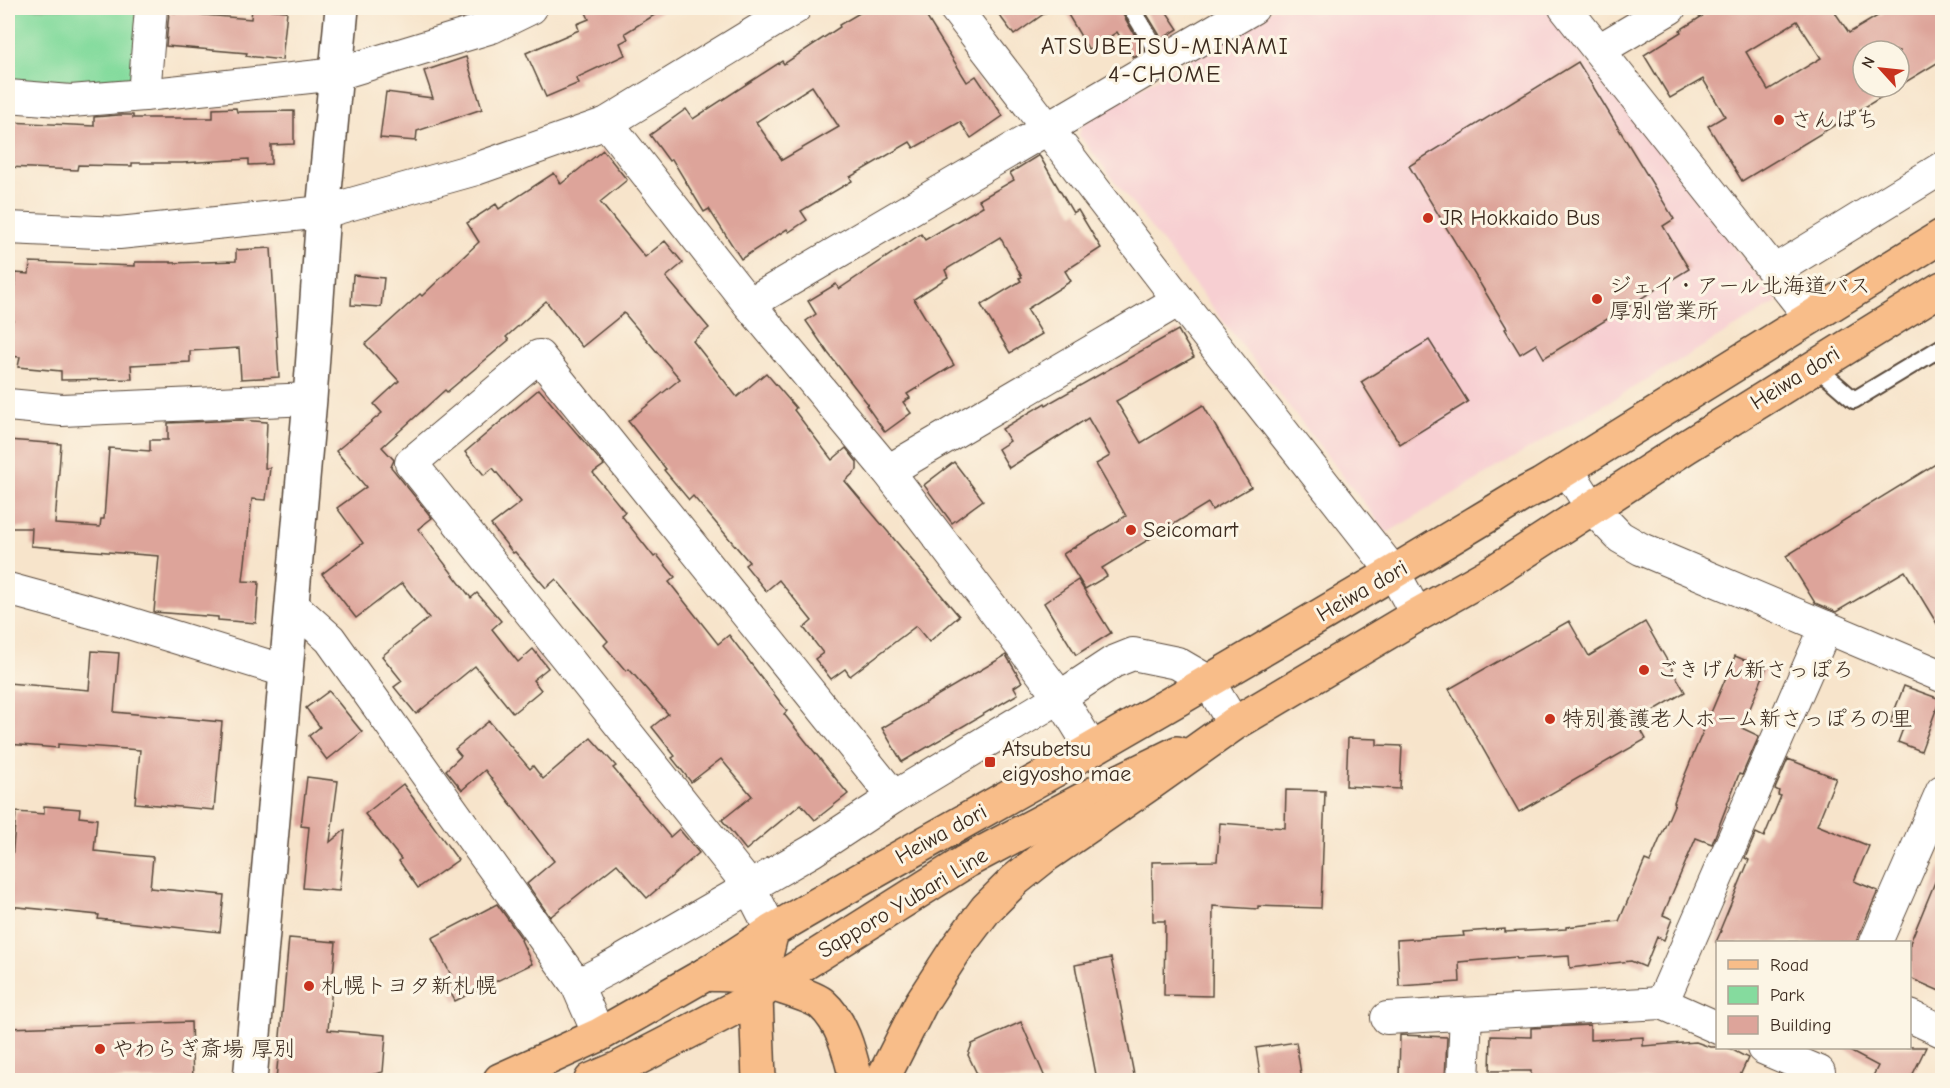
<svg xmlns="http://www.w3.org/2000/svg" width="1950" height="1088" font-family="'Comic Neue','Klee One',sans-serif">
  <style>
    .built { fill: #f7cfd2 }
    .green { fill: #85db9e; stroke: #60825e; stroke-width: 1.5 }
    .building { fill: #dda49a; fill-rule: evenodd }
    .lines { fill: none; stroke-linecap: round; stroke-linejoin: round }
    .service-casing { stroke: #574638; stroke-width: 20 }
    .minor-casing { stroke: #574638; stroke-width: 34 }
    .tertiary-casing { stroke: #574638; stroke-width: 36 }
    .primary-casing { stroke: #574638; stroke-width: 36 }
    .trunk-casing { stroke: #574638; stroke-width: 36 }
    .service { stroke: #fff; stroke-width: 16 }
    .minor { stroke: #fff; stroke-width: 32 }
    .tertiary { stroke: #fff; stroke-width: 33 }
    .primary { stroke: #f8bd89; stroke-width: 33 }
    .trunk { stroke: #f8bd89; stroke-width: 33 }
    .poi-dot { fill: #c8321e; stroke: #fcf5e5; stroke-width: 2 }
    .labels { text-anchor: middle; dominant-baseline: central; stroke-width: 6; stroke-linejoin: round; paint-order: stroke }
    .poi-label { font-size: 22px; fill: #3b2a1e; stroke: #fcf5e5; text-anchor: start }
    .street-label { font-size: 22px; fill: #3b2a1e; stroke: #fcf5e5 }
    .neighbourhood-label { font-size: 24px; letter-spacing: 1.5px; fill: #3b2a1e; stroke: #fcf5e5 }
  </style>
  <rect width="100%" height="100%" fill="#fcf5e5"/>
  <filter id="ink" filterUnits="userSpaceOnUse"><feTurbulence type="fractalNoise" baseFrequency=".0167" numOctaves="2"/><feDisplacementMap in="SourceGraphic" scale="12" xChannelSelector="R" yChannelSelector="G"/><feConvolveMatrix kernelMatrix="1 2 1 2 8 2 1 2 1" color-interpolation-filters="sRGB"/></filter>
  <filter id="wash" filterUnits="userSpaceOnUse"><feTurbulence type="fractalNoise" baseFrequency=".008" numOctaves="4" result="noise"/><feDisplacementMap in="SourceGraphic" scale="24" xChannelSelector="R" yChannelSelector="G"/><feGaussianBlur stdDeviation="1.35" result="paint"/><feColorMatrix in="noise" values="0 0 0 0 0 0 0 0 0 0 0 0 0 0 0 0 0 1.4 0 .05"/><feComposite in="paint" operator="in"/></filter>
  <g filter="url(#wash)">
    <rect width="100%" height="100%" fill="#f7e4cb"/>
    <path class="built" d="M 1275,8 L 1546,8 L 1778,302 L 1387,533 L 1079,135 L 1082,123 Z"/>
    <path class="green" d="M 8,8 L 151,8 L 144,95 L 8,96 Z"/>
    <g id="blocks">
      <g class="building">
        <path d="M 252,8 L 287,11 L 282,60 L 246,56 L 247,53 L 166,46 L 169,12 L 251,19 Z"/>
        <path d="M 584,8 L 666,8 L 625,33 L 628,39 L 620,43 L 625,55 L 576,78 L 579,83 L 546,97 L 526,53 L 579,30 L 577,24 L 589,19 Z"/>
        <path d="M 868,8 L 921,8 L 967,82 L 976,76 L 1003,116 L 971,138 L 960,122 L 914,148 L 910,142 L 850,177 L 852,181 L 801,211 L 807,220 L 789,232 L 787,229 L 741,259 L 709,209 L 704,212 L 672,159 L 669,161 L 650,135 L 686,109 L 693,119 L 782,61 L 784,64 L 840,27 L 839,25 ZM 812,86 L 839,127 L 782,160 L 756,122 Z"/>
        <path d="M 994,8 L 1052,8 L 1014,35 Z"/>
        <path d="M 1064,8 L 1121,8 L 1122,13 L 1144,51 L 1133,57 L 1117,32 L 1089,50 Z"/>
        <path d="M 1143,8 L 1164,8 L 1178,29 L 1162,39 Z"/>
        <path d="M 1715,8 L 1832,8 L 1849,33 L 1891,8 L 1942,8 L 1942,60 L 1899,86 L 1899,51 L 1863,51 L 1863,87 L 1898,87 L 1742,181 L 1708,126 L 1725,116 L 1703,79 L 1670,98 L 1644,55 L 1681,32 L 1680,30 ZM 1797,21 L 1821,58 L 1768,90 L 1746,52 Z"/>
        <path d="M 466,57 L 482,109 L 417,131 L 416,141 L 380,138 L 386,92 L 433,98 L 424,71 Z"/>
        <path d="M 1578,62 L 1674,219 L 1663,226 L 1689,269 L 1544,358 L 1536,344 L 1520,354 L 1505,329 L 1507,328 L 1409,166 Z"/>
        <path d="M 236,108 L 237,112 L 294,111 L 294,144 L 271,145 L 271,164 L 249,165 L 249,159 L 182,163 L 132,163 L 132,166 L 78,165 L 77,170 L 8,167 L 8,122 L 94,126 L 94,117 L 119,115 L 133,115 L 133,118 L 213,118 L 213,109 Z"/>
        <path d="M 603,150 L 627,180 L 600,202 L 645,257 L 665,241 L 683,263 L 666,277 L 709,328 L 693,341 L 737,397 L 766,373 L 796,408 L 794,410 L 832,460 L 846,448 L 857,462 L 857,470 L 845,481 L 959,616 L 929,642 L 916,626 L 850,676 L 845,669 L 831,679 L 815,659 L 823,653 L 804,628 L 812,621 L 779,580 L 766,591 L 745,565 L 749,562 L 693,496 L 689,500 L 664,470 L 666,469 L 628,421 L 680,379 L 624,313 L 582,347 L 546,301 L 506,337 L 509,340 L 447,392 L 445,390 L 382,447 L 394,460 L 391,467 L 432,518 L 418,529 L 471,598 L 477,593 L 501,621 L 492,629 L 518,662 L 533,649 L 548,668 L 533,680 L 541,690 L 513,713 L 475,666 L 416,714 L 394,687 L 402,681 L 382,656 L 429,618 L 402,583 L 356,618 L 322,574 L 363,543 L 337,508 L 366,487 L 336,451 L 382,413 L 374,404 L 399,381 L 365,344 L 420,294 L 422,296 L 479,242 L 467,223 L 496,204 L 499,209 L 554,173 L 561,184 Z"/>
        <path d="M 1039,155 L 1073,213 L 1078,210 L 1101,248 L 1065,271 L 1071,281 L 1027,309 L 1042,334 L 1010,353 L 981,305 L 1021,281 L 1019,278 L 1022,277 L 1000,237 L 945,270 L 948,277 L 914,299 L 954,365 L 907,394 L 910,398 L 903,402 L 911,413 L 885,432 L 866,405 L 868,404 L 828,353 L 806,321 L 816,314 L 808,301 L 836,284 L 839,289 L 921,234 L 925,240 L 983,206 L 979,200 L 1014,180 L 1010,173 Z"/>
        <path d="M 271,248 L 279,377 L 241,379 L 239,348 L 190,351 L 190,362 L 131,365 L 132,379 L 61,380 L 61,371 L 18,367 L 20,357 L 8,356 L 8,320 L 13,320 L 15,273 L 29,274 L 30,262 L 135,266 L 135,262 L 171,262 L 171,263 L 236,261 L 236,250 Z"/>
        <path d="M 353,275 L 384,278 L 381,307 L 351,305 Z"/>
        <path d="M 1178,330 L 1194,357 L 1116,401 L 1141,443 L 1203,405 L 1251,487 L 1212,510 L 1208,503 L 1102,568 L 1107,576 L 1085,589 L 1063,554 L 1126,516 L 1096,464 L 1110,456 L 1088,418 L 1009,468 L 998,449 L 1010,441 L 1002,429 L 1045,403 L 1046,405 Z"/>
        <path d="M 1429,340 L 1468,402 L 1400,444 L 1361,382 Z"/>
        <path d="M 539,389 L 604,465 L 593,473 L 625,512 L 621,515 L 654,557 L 657,555 L 675,577 L 669,582 L 718,644 L 729,635 L 787,711 L 784,714 L 848,794 L 815,820 L 801,804 L 746,850 L 722,820 L 752,796 L 721,759 L 691,782 L 672,758 L 675,756 L 652,727 L 668,714 L 629,669 L 626,671 L 604,645 L 608,641 L 556,579 L 546,588 L 515,552 L 513,553 L 491,525 L 521,502 L 493,468 L 484,475 L 465,452 Z"/>
        <path d="M 240,420 L 267,422 L 265,468 L 270,468 L 266,500 L 252,499 L 243,581 L 259,582 L 256,623 L 218,620 L 218,617 L 154,612 L 159,556 L 31,546 L 32,528 L 8,528 L 8,440 L 61,444 L 55,524 L 100,527 L 101,519 L 104,519 L 109,448 L 150,451 L 150,440 L 168,440 L 168,423 Z"/>
        <path d="M 1942,460 L 1942,632 L 1905,571 L 1836,612 L 1815,603 L 1786,556 Z"/>
        <path d="M 954,462 L 983,500 L 952,523 L 924,485 Z"/>
        <path d="M 1078,580 L 1111,633 L 1076,655 L 1044,603 Z"/>
        <path d="M 1569,621 L 1589,656 L 1645,622 L 1685,692 L 1636,721 L 1646,739 L 1519,812 L 1449,689 Z"/>
        <path d="M 92,651 L 119,653 L 114,712 L 222,722 L 214,810 L 135,803 L 140,750 L 58,744 L 58,748 L 8,744 L 8,683 L 89,690 Z"/>
        <path d="M 1006,655 L 1022,682 L 1014,687 L 1018,694 L 902,762 L 882,728 Z"/>
        <path d="M 1735,656 L 1766,669 L 1742,728 L 1759,736 L 1742,775 L 1739,774 L 1712,844 L 1696,838 L 1663,915 L 1672,919 L 1664,940 L 1657,937 L 1645,967 L 1631,961 L 1570,968 L 1569,956 L 1517,959 L 1516,957 L 1459,962 L 1460,982 L 1399,986 L 1397,940 L 1464,936 L 1463,932 L 1505,929 L 1505,932 L 1566,929 L 1566,927 L 1619,921 L 1645,860 L 1650,862 L 1675,803 L 1674,802 L 1693,755 Z"/>
        <path d="M 1904,686 L 1940,699 L 1921,751 L 1898,742 L 1904,726 L 1890,722 Z"/>
        <path d="M 329,691 L 362,732 L 327,760 L 309,736 L 320,727 L 306,708 Z"/>
        <path d="M 489,721 L 530,769 L 533,766 L 543,779 L 591,738 L 616,766 L 613,768 L 670,837 L 679,829 L 699,853 L 647,898 L 617,864 L 550,917 L 527,884 L 554,861 L 485,770 L 462,790 L 446,770 L 461,756 L 455,749 Z"/>
        <path d="M 1348,738 L 1377,739 L 1377,745 L 1402,746 L 1400,789 L 1346,786 Z"/>
        <path d="M 1788,759 L 1836,778 L 1817,825 L 1869,846 L 1854,881 L 1878,891 L 1856,942 L 1716,942 L 1721,931 L 1720,930 L 1749,860 L 1745,858 L 1756,833 L 1764,837 L 1781,796 L 1778,795 L 1779,791 L 1775,789 Z"/>
        <path d="M 307,777 L 338,781 L 330,842 L 345,830 L 339,891 L 303,888 L 309,827 L 301,826 Z"/>
        <path d="M 403,784 L 458,860 L 418,888 L 399,861 L 401,859 L 365,814 Z"/>
        <path d="M 1286,790 L 1325,791 L 1321,908 L 1258,906 L 1258,909 L 1213,906 L 1212,996 L 1164,995 L 1165,921 L 1153,921 L 1152,862 L 1217,861 L 1220,823 L 1285,828 Z"/>
        <path d="M 44,806 L 80,809 L 79,817 L 97,819 L 94,851 L 153,857 L 150,888 L 224,895 L 220,932 L 98,919 L 99,915 L 8,906 L 16,812 L 44,814 Z"/>
        <path d="M 1942,865 L 1942,992 L 1910,978 L 1910,943 Z"/>
        <path d="M 497,904 L 522,939 L 521,940 L 532,964 L 455,1001 L 443,978 L 451,975 L 432,938 Z"/>
        <path d="M 289,938 L 336,942 L 328,1030 L 386,1035 L 383,1072 L 350,1080 L 276,1080 Z"/>
        <path d="M 1111,958 L 1116,982 L 1135,1080 L 1097,1080 L 1075,965 Z"/>
        <path d="M 191,1022 L 193,1080 L 8,1080 L 8,1028 Z"/>
        <path d="M 1021,1022 L 1046,1080 L 980,1080 L 968,1055 L 972,1044 Z"/>
        <path d="M 1590,1025 L 1590,1040 L 1643,1037 L 1643,1046 L 1696,1042 L 1710,1047 L 1727,1047 L 1748,1058 L 1738,1080 L 1703,1080 L 1692,1076 L 1637,1080 L 1554,1080 L 1554,1076 L 1531,1076 L 1531,1071 L 1490,1071 L 1491,1036 L 1531,1037 L 1531,1028 Z"/>
        <path d="M 1400,1035 L 1447,1037 L 1445,1080 L 1399,1078 Z"/>
        <path d="M 1296,1042 L 1302,1080 L 1261,1080 L 1256,1048 Z"/>
        <path d="M 1842,1047 L 1926,1047 L 1910,1080 L 1871,1080 L 1878,1066 Z"/>
      </g>
    </g>
  </g>
  <g filter="url(#ink)">
    <use href="#blocks" fill-opacity="0" stroke="#574638" stroke-width="1.5"/>
    <g class="lines">
      <defs>
        <g id="service">
          <path d="M 1131,8 L 1162,60"/>
          <path d="M 1815,366 L 1854,400 L 1942,347"/>
        </g>
        <g id="minor">
          <path d="M 955,8 L 1179,300 L 1394,573 L 1417,615"/>
          <path d="M 1565,8 L 1811,318"/>
          <path d="M 1599,50 L 1670,8"/>
          <path d="M 144,95 L 151,8"/>
          <path d="M 8,96 L 71,101 L 144,95 L 337,74 L 492,27 L 531,8"/>
          <path d="M 607,123 L 749,304 L 888,471 L 1060,697 L 1092,749"/>
          <path d="M 8,228 L 119,233 L 323,212 L 476,169 L 607,123 L 795,8"/>
          <path d="M 1774,271 L 1942,168"/>
          <path d="M 749,304 L 1253,8"/>
          <path d="M 8,405 L 62,410 L 310,399"/>
          <path d="M 1567,469 L 1592,508 L 1620,537 L 1641,549 L 1942,676"/>
          <path d="M 888,471 L 1179,300"/>
          <path d="M 8,589 L 103,615 L 285,671"/>
          <path d="M 292,605 L 330,639 L 577,985 L 599,1035"/>
          <path d="M 772,931 L 749,886 L 411,463 L 539,356 L 894,797"/>
          <path d="M 1876,942 L 1942,791"/>
          <path d="M 577,985 L 608,969 L 812,851 L 894,797 L 1060,697 L 1113,662 L 1133,654 L 1177,663 L 1208,681 L 1234,724"/>
          <path d="M 1662,1003 L 1826,627"/>
          <path d="M 1910,1016 L 1942,1031"/>
          <path d="M 1387,1018 L 1662,1003 L 1718,1028"/>
          <path d="M 1763,1048 L 1819,1072"/>
          <path d="M 1463,1080 L 1466,1014"/>
        </g>
        <path id="tertiary" d="M 250,1080 L 310,399 L 323,212 L 342,8"/>
        <g id="primary">
          <path d="M 500,1080 L 599,1035 L 706,974 L 772,931"/>
          <path d="M 591,1080 L 619,1068 L 756,997 L 770,985 L 965,862 L 1097,792 L 1177,753"/>
        </g>
        <g id="trunk">
          <path d="M 706,974 C 718,975 731,974 743,977 C 757,979 814,996 822,1004 C 842,1022 849,1050 855,1075 L 854,1080"/>
          <path d="M 759,1080 L 756,997 L 772,931 C 878,868 986,810 1092,749 C 1236,666 1380,581 1522,495 L 1541,485 L 1942,236"/>
          <path d="M 882,1080 L 921,1003 L 958,946 L 986,909 L 1015,880 L 1045,856 L 1151,783 L 1234,724 L 1417,615 L 1490,574 L 1686,447 L 1942,288"/>
        </g>
      </defs>
      <use href="#service" class="service-casing"/>
      <use href="#minor" class="minor-casing"/>
      <use href="#tertiary" class="tertiary-casing"/>
      <use href="#primary" class="primary-casing"/>
      <use href="#trunk" class="trunk-casing"/>
      <use href="#service" class="service"/>
      <use href="#minor" class="minor"/>
      <use href="#tertiary" class="tertiary"/>
      <use href="#primary" class="primary"/>
      <use href="#trunk" class="trunk"/>
    </g>
  </g>
  <g class="poi-dot">
    <circle cx="1779" cy="120" r="6"/>
    <circle cx="1428" cy="218" r="6"/>
    <circle cx="1597" cy="299" r="6"/>
    <circle cx="1131" cy="530" r="6"/>
    <circle cx="1644" cy="670" r="6"/>
    <circle cx="1550" cy="719" r="6"/>
    <rect x="984" y="756" width="12" height="12" rx="3"/>
    <circle cx="309" cy="986" r="6"/>
    <circle cx="100" cy="1049" r="6"/>
  </g>
  <g class="labels">
    <g class="poi-label">
      <text x="1791" y="120">さんぱち</text>
      <text x="1440" y="218">JR Hokkaido Bus</text>
      <text x="1609" y="286">ジェイ・アール北海道バス<tspan x="1609" dy="25">厚別営業所</tspan></text>
      <text x="1143" y="530">Seicomart</text>
      <text x="1656" y="670">ごきげん新さっぽろ</text>
      <text x="1562" y="719">特別養護老人ホーム新さっぽろの里</text>
      <text x="1002" y="749">Atsubetsu<tspan x="1002" dy="25">eigyosho mae</tspan></text>
      <text x="321" y="986">札幌トヨタ新札幌</text>
      <text x="112" y="1049">やわらぎ斎場 厚別</text>
    </g>
    <g class="street-label">
      <text transform="translate(1795 378) rotate(-32)">Heiwa dori</text>
      <text transform="translate(1362 591) rotate(-30)">Heiwa dori</text>
      <text transform="translate(941 834) rotate(-29)">Heiwa dori</text>
      <text transform="translate(903 903) rotate(-31)">Sapporo Yubari Line</text>
    </g>
    <g class="neighbourhood-label">
      <text x="1165" y="46">ATSUBETSU-MINAMI<tspan x="1165" dy="28">4-CHOME</tspan></text>
    </g>
  </g>
  <rect width="1950" height="1088" fill="none" stroke="#fcf5e5" stroke-width="30"/>
  <rect x="1716" y="941" width="195" height="108" fill="#fcf5e5" stroke="#afa495" stroke-width="1.5"/>
  <rect x="1728" y="960" width="30" height="9" fill="#f8bd89" stroke="#afa495" stroke-width="1.5"/>
  <text x="1770" y="971" font-size="18" fill="#3b2a1e">Road</text>
  <rect x="1728" y="986" width="30" height="18" fill="#85db9e" stroke="#afa495" stroke-width="1.5"/>
  <text x="1770" y="1001" font-size="18" fill="#3b2a1e">Park</text>
  <rect x="1728" y="1016" width="30" height="18" fill="#dda49a" stroke="#afa495" stroke-width="1.5"/>
  <text x="1770" y="1031" font-size="18" fill="#3b2a1e">Building</text>
  <g transform="translate(1881 69) rotate(297)"><circle r="28" fill="#fcf5e5" stroke="#afa495" stroke-width="1.5"/>
  <path d="M0-4.5L10 22L0 15L-10 22Z" fill="#c8321e"/>
  <text y="-9" font-size="16" font-weight="bold" text-anchor="middle" fill="#3b2a1e">N</text>
  </g>
</svg>
